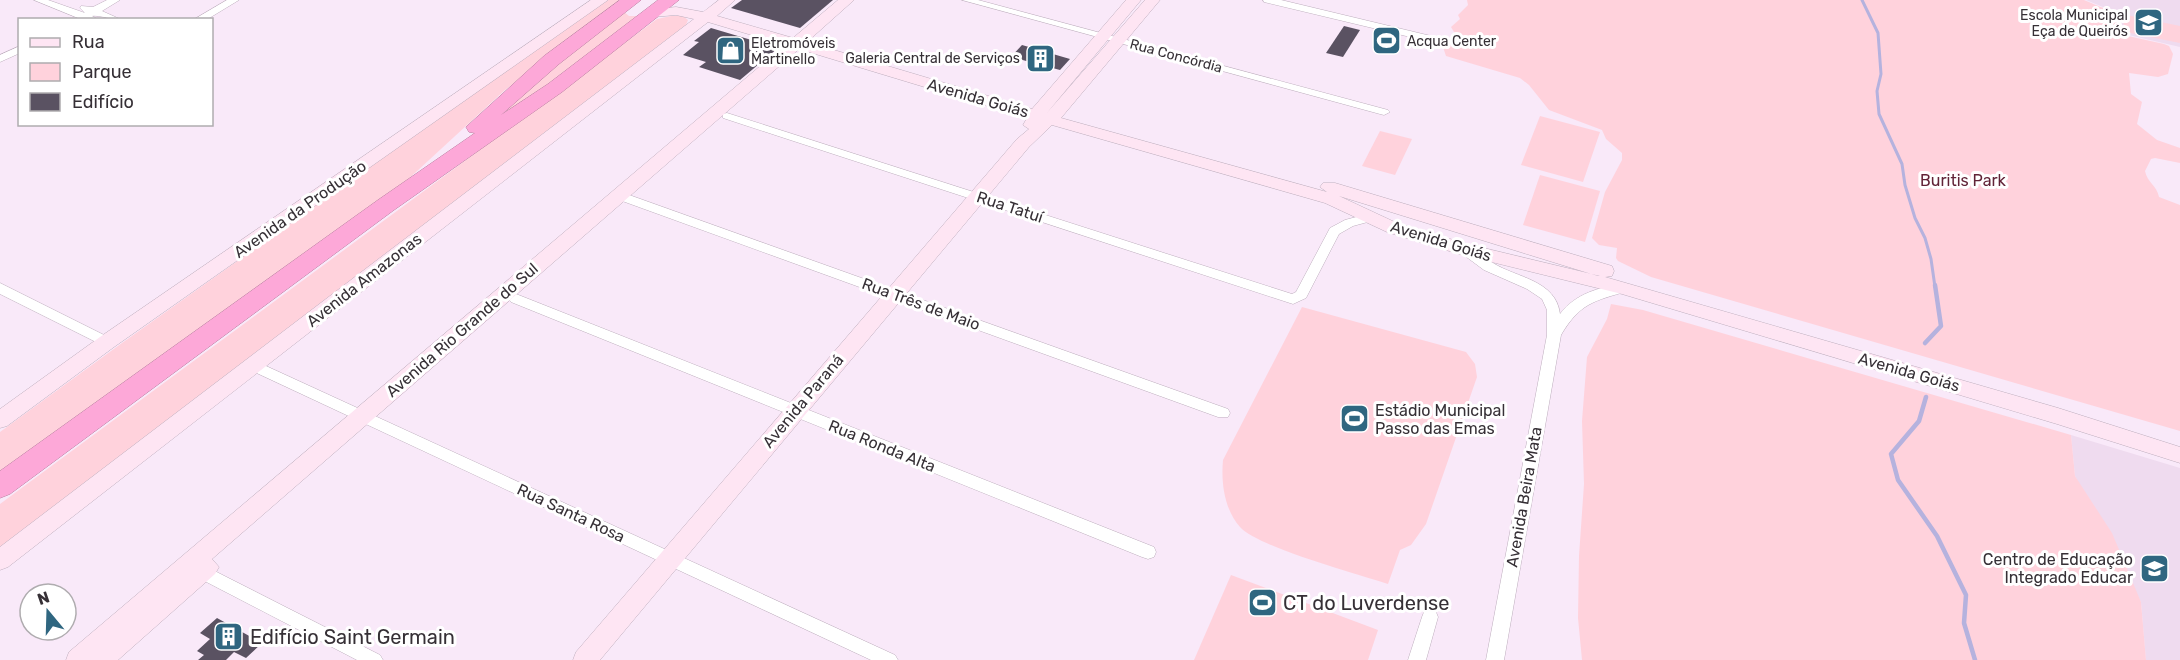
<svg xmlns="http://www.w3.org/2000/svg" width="2180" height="660" font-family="Rubik,sans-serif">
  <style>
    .built { fill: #efdbef }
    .green { fill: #ffd2dc }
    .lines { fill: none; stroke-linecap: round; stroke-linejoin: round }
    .stream-far1 { stroke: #b5b2de; stroke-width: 3 }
    .stream { stroke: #b5b2de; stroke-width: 4.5 }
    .building { fill: #5a5262 }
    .street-casing { stroke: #bdaebd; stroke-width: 1 }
    .secondary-casing { stroke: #bdaebd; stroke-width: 1 }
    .highway-casing { stroke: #b77e9f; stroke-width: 1 }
    .street { fill: #fff; fill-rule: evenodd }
    .secondary { fill: #fee5f3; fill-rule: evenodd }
    .highway { fill: #fda8d8; fill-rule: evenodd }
    .labels { text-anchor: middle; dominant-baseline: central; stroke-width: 6; stroke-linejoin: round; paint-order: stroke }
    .far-poi-label { font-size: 14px; fill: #363036; stroke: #fff; text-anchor: end }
    .far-street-label { font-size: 14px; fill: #363036; stroke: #fff }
    .street-label { font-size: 16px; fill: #363036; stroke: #fff }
    .park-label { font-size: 16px; fill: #612337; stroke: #fff }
    .poi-label { font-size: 16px; fill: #363036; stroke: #fff; text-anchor: start }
    .near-poi-label { font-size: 20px; fill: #363036; stroke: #fff; text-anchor: start }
  </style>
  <rect width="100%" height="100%" fill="#f9e9f9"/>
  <g class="built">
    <path d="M 2086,0 L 2180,0 L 2180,47 L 2120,33 L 2115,12 Z"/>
    <path d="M 2071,435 L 2180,468 L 2180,660 L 2146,660 L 2141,602 L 2075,476 Z"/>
  </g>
  <g class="green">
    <path d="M 605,0 L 619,0 L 619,5 L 505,90 L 403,184 L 0,480 L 0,432 L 122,343 Z"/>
    <path d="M 1467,0 L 2084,0 L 2115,13 L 2119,34 L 2164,44 L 2169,46 L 2173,54 L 2168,74 L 2158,77 L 2129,73 L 2131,94 L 2142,102 L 2137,124 L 2157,140 L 2180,148 L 2180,163 L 2155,158 L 2151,159 L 2145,171 C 2147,182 2157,186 2159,197 L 2180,205 L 2180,431 L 1651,277 L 1618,261 L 1616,258 L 1617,248 L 1599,245 L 1592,238 L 1605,192 L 1622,160 L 1622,153 L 1606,139 L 1602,130 L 1549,110 L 1529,85 L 1520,78 L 1446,56 L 1443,47 L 1449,40 L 1457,37 L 1451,27 L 1460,19 L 1458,15 L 1468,5 Z"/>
    <path d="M 622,10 L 629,16 L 642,16 L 453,154 L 494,113 Z"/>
    <path d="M 2122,14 L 2180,26 L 2180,43 L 2125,32 Z"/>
    <path d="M 671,16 L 683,16 L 688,20 L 686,25 L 0,548 L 0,504 L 657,19 Z"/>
    <path d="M 1540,116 L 1600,132 L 1583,182 L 1521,165 Z"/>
    <path d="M 1380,131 L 1412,139 L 1395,175 L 1362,166 Z"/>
    <path d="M 1540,175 L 1600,191 L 1585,242 L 1523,225 Z"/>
    <path d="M 1611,304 L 1643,310 L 2071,435 L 2075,476 L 2112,533 L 2141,602 L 2146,660 L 1582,660 L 1578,618 L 1579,556 L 1584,484 L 1582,421 L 1587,357 L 1607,319 Z"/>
    <path d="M 1302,307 L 1466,352 L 1475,364 L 1477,377 L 1426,524 L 1411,545 L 1400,550 L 1388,584 C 1357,574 1258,547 1240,527 C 1224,509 1221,482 1223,460 Z"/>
    <path d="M 1231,575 L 1378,630 L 1368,660 L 1194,660 Z"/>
  </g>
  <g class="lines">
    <path class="stream-far1" d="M 1862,0 L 1878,33 L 1881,74 L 1877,91 L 1879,114 L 1902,164 L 1905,185 L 1915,218 L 1925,238 L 1931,259 L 1935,287"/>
    <g class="stream">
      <path d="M 1925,343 L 1941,326 L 1935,285"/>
      <path d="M 1926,397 L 1919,421 L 1891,454 L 1898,480 L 1937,536 L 1966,595 L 1964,623 L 1975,660"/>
    </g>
  </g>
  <g class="building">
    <path d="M 742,0 L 833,0 L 800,28 L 731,8 Z"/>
    <path d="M 1344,26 L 1360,30 L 1343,57 L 1326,53 Z"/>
    <path d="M 711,28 L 778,48 L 740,80 L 699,67 L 706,62 L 683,55 L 699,42 L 694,41 Z"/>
    <path d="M 1022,45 L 1070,59 L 1060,70 L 1011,57 Z"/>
    <path d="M 217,618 L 262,643 L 246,658 L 234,652 L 226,660 L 198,660 L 204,655 L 197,651 L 210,639 L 200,633 Z"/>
  </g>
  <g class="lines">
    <defs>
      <g id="street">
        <path d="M 34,0 L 48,0 L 85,13 L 80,8 L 81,6 L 93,7 L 107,0 L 120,0 L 102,11 L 122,20 C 111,20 101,15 92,16 L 99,20 L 83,20 Z"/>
        <path d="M 227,0 L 239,0 L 206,20 L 193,20 Z"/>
        <path d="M 962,0 L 978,0 L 1388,110 L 1390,112 L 1384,115 L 1380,114 Z"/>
        <path d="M 1263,0 L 1281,0 L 1431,36 L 1432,38 L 1427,41 L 1264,2 Z"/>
        <path d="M 20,46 L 20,53 L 0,62 L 0,55 Z"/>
        <path d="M 727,113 L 1292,294 L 1296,292 L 1330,228 L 1345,220 L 1371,213 L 1377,217 L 1375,220 L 1353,226 L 1339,234 L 1306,298 L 1293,304 L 723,118 L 723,114 Z"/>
        <path d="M 618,191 L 1228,409 L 1230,413 L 1228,417 L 1218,417 L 614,198 L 612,195 L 614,192 Z"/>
        <path d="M 1465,246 C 1476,249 1483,258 1493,263 C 1517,278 1556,280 1560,314 C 1576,293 1599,288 1623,283 L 1630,288 L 1628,291 C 1594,301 1580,303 1561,335 L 1504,660 L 1486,660 L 1547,335 L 1547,310 L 1542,299 L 1527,289 L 1484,270 L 1461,253 L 1459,250 L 1461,247 Z"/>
        <path d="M 0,283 L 112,339 L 114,342 L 107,347 L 102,345 L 0,294 Z"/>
        <path d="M 516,294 L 1154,547 L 1156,552 L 1154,557 L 1148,559 L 1142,557 L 511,302 L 509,299 Z"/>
        <path d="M 253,360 L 895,655 L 898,660 L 871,660 L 248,369 L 246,365 L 248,361 Z"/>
        <path d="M 197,562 L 380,655 L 383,660 L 357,660 L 191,574 L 189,569 L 191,564 Z"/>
        <path d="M 1430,610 L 1436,612 L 1438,617 L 1426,660 L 1408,660 L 1422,617 L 1424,612 Z"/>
      </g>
      <g id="secondary">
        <path d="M 591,0 L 608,0 L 114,347 L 7,426 L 0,428 L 0,409 L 100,337 Z"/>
        <path d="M 719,0 L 735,0 L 717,16 L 793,38 L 838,0 L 854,0 L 807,42 L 1032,109 L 1126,0 L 1141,0 L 1046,114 L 1145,0 L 1160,0 L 1061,118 L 1327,192 L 1320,187 L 1323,183 L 1335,183 L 1612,266 L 1614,271 L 1612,276 L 1605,277 L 2058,408 L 2180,447 L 2180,463 L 2057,424 L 1622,294 L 1459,254 L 1387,232 L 1325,203 L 1052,125 L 1029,147 L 600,660 L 573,660 L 576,652 L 1017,139 L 1029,129 L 1023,125 L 1027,118 L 799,49 L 212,559 L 219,567 L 215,574 L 118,660 L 66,660 L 69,652 L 785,45 L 708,22 L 8,567 L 0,570 L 0,547 L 694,19 L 676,15 L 653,17 L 646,13 L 648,10 L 676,7 L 703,12 ZM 1339,196 L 1598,276 L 1600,276 L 1467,244 L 1399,224 Z"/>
      </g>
      <path id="highway" d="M 620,0 L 641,0 L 559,64 L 501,115 L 548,84 L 658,0 L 679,0 L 562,92 L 394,210 L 10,494 L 0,498 L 0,471 L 378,200 L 475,133 L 469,132 L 466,127 L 544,56 Z"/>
    </defs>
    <use href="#street" class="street-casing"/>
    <use href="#secondary" class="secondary-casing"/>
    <use href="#highway" class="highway-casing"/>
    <use href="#street" class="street"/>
    <use href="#secondary" class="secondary"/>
    <use href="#highway" class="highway"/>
  </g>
  <defs>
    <symbol id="school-square" viewBox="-11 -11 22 22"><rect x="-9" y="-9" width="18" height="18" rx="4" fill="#2f6680" stroke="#fff"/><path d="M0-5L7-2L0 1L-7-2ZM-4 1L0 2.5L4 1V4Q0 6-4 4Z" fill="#fff"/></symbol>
    <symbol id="stadium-square" viewBox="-11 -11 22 22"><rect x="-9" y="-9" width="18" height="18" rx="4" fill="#2f6680" stroke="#fff"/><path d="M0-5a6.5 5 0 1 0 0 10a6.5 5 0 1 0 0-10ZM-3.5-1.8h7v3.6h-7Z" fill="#fff"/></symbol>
    <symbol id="shop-square" viewBox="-11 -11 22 22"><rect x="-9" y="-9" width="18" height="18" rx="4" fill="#2f6680" stroke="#fff"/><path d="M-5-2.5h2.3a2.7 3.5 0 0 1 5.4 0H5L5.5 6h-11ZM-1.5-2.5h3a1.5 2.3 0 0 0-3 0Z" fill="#fff"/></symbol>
    <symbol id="building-square" viewBox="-11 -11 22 22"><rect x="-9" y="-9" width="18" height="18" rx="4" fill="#2f6680" stroke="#fff"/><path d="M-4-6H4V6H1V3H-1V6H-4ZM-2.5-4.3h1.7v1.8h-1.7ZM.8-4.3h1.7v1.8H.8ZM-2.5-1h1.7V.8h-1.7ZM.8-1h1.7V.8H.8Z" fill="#fff"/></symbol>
  </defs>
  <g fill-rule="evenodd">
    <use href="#school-square" x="2132" y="6" width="33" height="33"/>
    <use href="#stadium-square" x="1370" y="24" width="33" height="33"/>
    <use href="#shop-square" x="714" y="34" width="33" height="33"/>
    <use href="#building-square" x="1024" y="42" width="33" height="33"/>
    <use href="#stadium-square" x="1338" y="402" width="33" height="33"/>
    <use href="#school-square" x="2138" y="552" width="33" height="33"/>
    <use href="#stadium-square" x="1246" y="586" width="33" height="33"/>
    <use href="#building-square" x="212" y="620" width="33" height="33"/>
  </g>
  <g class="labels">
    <g class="far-poi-label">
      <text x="2128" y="15">Escola Municipal<tspan x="2128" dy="16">Eça de Queirós</tspan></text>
      <text x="1407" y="41" text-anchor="start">Acqua Center</text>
      <text x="751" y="43" text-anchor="start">Eletromóveis<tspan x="751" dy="16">Martinello</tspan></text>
      <text x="1020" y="58">Galeria Central de Serviços</text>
    </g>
    <g class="far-street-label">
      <text transform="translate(1176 56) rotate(15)">Rua Concórdia</text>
    </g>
    <g class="street-label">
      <text transform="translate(978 98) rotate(16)">Avenida Goiás</text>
      <text transform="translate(1010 207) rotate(18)">Rua Tatuí</text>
      <text transform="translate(300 209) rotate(-35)">Avenida da Produção</text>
      <text transform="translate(1441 241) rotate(17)">Avenida Goiás</text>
      <text transform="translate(364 280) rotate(-38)">Avenida Amazonas</text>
      <text transform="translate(921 304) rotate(20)">Rua Três de Maio</text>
      <text transform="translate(462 330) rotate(-41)">Avenida Rio Grande do Sul</text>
      <text transform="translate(1909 372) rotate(16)">Avenida Goiás</text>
      <text transform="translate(803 401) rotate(-50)">Avenida Paraná</text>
      <text transform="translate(882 446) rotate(22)">Rua Ronda Alta</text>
      <text transform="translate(1524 497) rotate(-80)">Avenida Beira Mata</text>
      <text transform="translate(571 513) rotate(25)">Rua Santa Rosa</text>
    </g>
    <g class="park-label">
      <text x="1963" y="180">Buritis Park</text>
    </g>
    <g class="poi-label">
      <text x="1375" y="410">Estádio Municipal<tspan x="1375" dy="18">Passo das Emas</tspan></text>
      <text x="2133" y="559" text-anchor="end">Centro de Educação<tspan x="2133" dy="18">Integrado Educar</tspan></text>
    </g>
    <g class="near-poi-label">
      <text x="1283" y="603">CT do Luverdense</text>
      <text x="250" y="637">Edifício Saint Germain</text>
    </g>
  </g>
  <rect x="18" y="18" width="195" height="108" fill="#ffffff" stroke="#afacaf" stroke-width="1.5"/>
  <rect x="30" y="38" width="30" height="9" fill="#fee5f3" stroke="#afacaf" stroke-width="1.5"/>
  <text x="72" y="48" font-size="18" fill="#363036">Rua</text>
  <rect x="30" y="63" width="30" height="18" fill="#ffd2dc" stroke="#afacaf" stroke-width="1.5"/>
  <text x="72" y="78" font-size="18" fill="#363036">Parque</text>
  <rect x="30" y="93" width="30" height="18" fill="#5a5262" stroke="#afacaf" stroke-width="1.5"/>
  <text x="72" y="108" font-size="18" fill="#363036">Edifício</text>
  <g transform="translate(48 612) rotate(341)"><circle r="28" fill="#ffffff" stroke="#afacaf" stroke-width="1.5"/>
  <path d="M0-4.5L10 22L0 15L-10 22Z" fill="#2f6680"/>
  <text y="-9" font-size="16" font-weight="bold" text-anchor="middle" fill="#363036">N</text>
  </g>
</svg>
